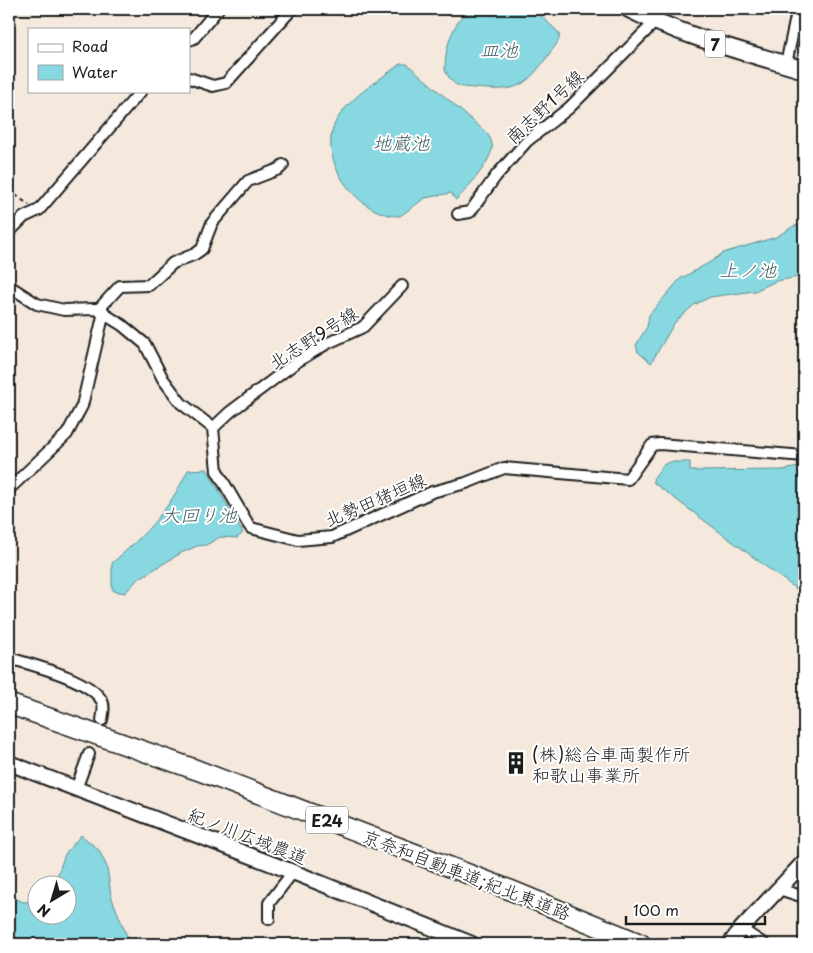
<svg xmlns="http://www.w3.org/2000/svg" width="813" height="953" font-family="'Playpen Sans','Klee One',sans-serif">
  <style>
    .water { fill: #87d8e0; stroke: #5c8d92 }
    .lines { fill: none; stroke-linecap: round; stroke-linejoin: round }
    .street-casing { stroke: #1c1c1c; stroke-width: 14 }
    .secondary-casing { stroke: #1c1c1c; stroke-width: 18 }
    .primary-casing { stroke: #1c1c1c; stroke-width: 20 }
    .highway-casing { stroke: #1c1c1c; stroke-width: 22 }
    .path { stroke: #1c1c1c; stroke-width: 2; stroke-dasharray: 4 4; stroke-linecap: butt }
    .street { stroke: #fff; stroke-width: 10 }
    .secondary { stroke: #fff; stroke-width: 14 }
    .primary { stroke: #fff; stroke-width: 16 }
    .highway { stroke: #fff; stroke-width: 19 }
    .labels { text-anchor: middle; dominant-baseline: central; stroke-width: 4; stroke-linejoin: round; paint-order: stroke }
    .shield { fill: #fff; stroke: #606060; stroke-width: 1 }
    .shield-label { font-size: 16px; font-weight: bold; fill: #1c1c1c }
    .street-label { font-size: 18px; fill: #1c1c1c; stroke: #fff }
    .poi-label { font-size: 18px; fill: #1c1c1c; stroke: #fff; text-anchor: start }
    .water-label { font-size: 19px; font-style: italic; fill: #415e61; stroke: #fff }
  </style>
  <rect width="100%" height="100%" fill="#f4e9dc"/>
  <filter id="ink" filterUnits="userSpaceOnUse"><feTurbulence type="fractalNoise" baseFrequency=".02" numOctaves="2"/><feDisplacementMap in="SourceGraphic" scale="10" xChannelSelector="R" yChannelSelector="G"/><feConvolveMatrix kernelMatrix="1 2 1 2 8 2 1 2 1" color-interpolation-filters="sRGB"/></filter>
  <g filter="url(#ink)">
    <g class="water">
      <path d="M 479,9 L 534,9 L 559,33 C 561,41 554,47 550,53 C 525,88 518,92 475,88 C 459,87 453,87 445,70 C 445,50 450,32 462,16 L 473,13 Z"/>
      <path d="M 400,64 L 407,64 L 481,128 C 486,132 491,137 492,144 C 495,158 466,190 456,200 L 451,193 L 425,198 L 400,216 C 359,217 317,161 335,123 C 348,98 378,81 400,64 Z"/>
      <path d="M 804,225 L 804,276 L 776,281 L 755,291 L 710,297 L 694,305 L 675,322 L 651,363 L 638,352 L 636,345 L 647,327 L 649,315 L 680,279 L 712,261 L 723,253 L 776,237 L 794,226 Z"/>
      <path d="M 670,462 L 690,462 L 690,471 L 783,470 L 804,466 L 804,595 L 654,483 L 653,479 L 663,465 Z"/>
      <path d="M 207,469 L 243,533 L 237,538 L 220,537 L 206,545 L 197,546 L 181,553 L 138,579 L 125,593 L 114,591 L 112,589 L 112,563 C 146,534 169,510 188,470 Z"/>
      <path d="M 81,835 L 99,850 L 107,867 L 111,896 L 126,934 L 133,944 L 87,939 L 78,944 L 9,944 L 9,895 L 23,902 L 37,901 L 38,916 L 68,916 L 68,886 L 54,885 L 65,854 Z"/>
    </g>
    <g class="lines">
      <defs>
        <g id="street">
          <path d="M 189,40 L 194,38 L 218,9"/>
          <path d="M 786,64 L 796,17 L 804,9"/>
          <path d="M 189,78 L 213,86 L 226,83 L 292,9"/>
          <path d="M 458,214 L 470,212 L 496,176 L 527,141 L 569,108 L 655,22"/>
          <path d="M 9,232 L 24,217 L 39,210 L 141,91"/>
          <path d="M 9,286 L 37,304 L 64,310 L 96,309 L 122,325 L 145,344 L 163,379 L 181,403 L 213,428 L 217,471 L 248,524 L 251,528 L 298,540 L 332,537 L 432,492 L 466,483 L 504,468 L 628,479 L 652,445 L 660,444 L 804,456"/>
          <path d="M 98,310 L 120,286 L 149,285 L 173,263 L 195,254 L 202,249 L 212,223 L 248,181 L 279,169 L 283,165"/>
          <path d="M 213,428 L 230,412 L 298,361 L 326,344 L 363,327 L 402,286"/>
          <path d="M 9,489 L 67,434 L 82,406 L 104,312"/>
          <path d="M 9,658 C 32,665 90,679 102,701 C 105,706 103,714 102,720"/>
          <path d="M 76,789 L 89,754"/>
          <path d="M 779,889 L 804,897"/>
          <path d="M 269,919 L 269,903 L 293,872"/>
          <path d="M 741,929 L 764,944"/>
          <path d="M 803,944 L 804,942"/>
        </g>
        <g id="secondary">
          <path d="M 9,763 L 293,872 L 472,944"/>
          <path d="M 730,944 L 741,929 L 804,862"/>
        </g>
        <path id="primary" d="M 629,9 C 685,37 745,52 804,70"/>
        <path id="highway" d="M 9,704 L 197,770 L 510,890 L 641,944"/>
      </defs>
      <use href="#street" class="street-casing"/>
      <use href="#secondary" class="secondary-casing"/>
      <use href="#primary" class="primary-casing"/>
      <use href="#highway" class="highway-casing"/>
      <path class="path" d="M 9,190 L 29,205"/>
      <use href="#street" class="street"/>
      <use href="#secondary" class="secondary"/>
      <use href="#primary" class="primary"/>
      <use href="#highway" class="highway"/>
    </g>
  </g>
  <defs>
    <symbol id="building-bare" viewBox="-9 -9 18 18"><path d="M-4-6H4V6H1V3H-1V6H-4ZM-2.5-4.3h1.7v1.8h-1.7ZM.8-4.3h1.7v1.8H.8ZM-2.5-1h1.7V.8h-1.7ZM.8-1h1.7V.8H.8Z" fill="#1c1c1c" stroke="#fff" stroke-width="2.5" paint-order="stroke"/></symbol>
  </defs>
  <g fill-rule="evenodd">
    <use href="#building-bare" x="500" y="747" width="32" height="32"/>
  </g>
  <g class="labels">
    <g class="shield">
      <rect x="705" y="30.5" width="20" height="27" rx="4"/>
      <rect x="306" y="806.5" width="42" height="27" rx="4"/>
    </g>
    <g class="shield-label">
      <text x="715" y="44">7</text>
      <text x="327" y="820">E24</text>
    </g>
    <g class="street-label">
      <text transform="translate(544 106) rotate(-43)">南志野1号線</text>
      <text transform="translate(313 337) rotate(-32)">北志野9号線</text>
      <text transform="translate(375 499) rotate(-23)">北勢田猪垣線</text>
      <text transform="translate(248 835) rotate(21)">紀ノ川広域農道</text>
      <text transform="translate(467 874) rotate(21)">京奈和自動車道;紀北東道路</text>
    </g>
    <g class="poi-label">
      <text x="532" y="753">(株)総合車両製作所<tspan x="532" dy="21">和歌山事業所</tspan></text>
    </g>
    <g class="water-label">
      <text x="499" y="49">皿池</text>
      <text x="401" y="142">地蔵池</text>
      <text x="748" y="269">上ノ池</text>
      <text x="199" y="514">大回り池</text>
    </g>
  </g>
  <rect width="813" height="953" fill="none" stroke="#fff" stroke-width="30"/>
  <rect x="15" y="15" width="783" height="923" fill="none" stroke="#1c1c1c" stroke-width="2" filter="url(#ink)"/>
  <rect x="28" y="28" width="162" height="65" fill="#ffffff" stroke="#a4a4a4"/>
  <rect x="38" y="44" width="25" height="8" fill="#ffffff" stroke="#a4a4a4"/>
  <text x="72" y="52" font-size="15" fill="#1c1c1c">Road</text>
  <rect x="38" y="65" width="25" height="15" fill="#87d8e0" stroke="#a4a4a4"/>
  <text x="72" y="78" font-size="15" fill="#1c1c1c">Water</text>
  <g transform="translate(52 900) rotate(218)"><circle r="24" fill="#ffffff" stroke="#a4a4a4"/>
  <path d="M0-4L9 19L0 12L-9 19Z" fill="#1c1c1c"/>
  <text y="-8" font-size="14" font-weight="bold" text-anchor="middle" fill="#1c1c1c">N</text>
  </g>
  <path d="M626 916v8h139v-8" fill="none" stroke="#1c1c1c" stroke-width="2.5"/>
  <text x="633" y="916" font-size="15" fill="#1c1c1c" stroke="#ffffff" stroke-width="4" paint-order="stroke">100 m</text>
</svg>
